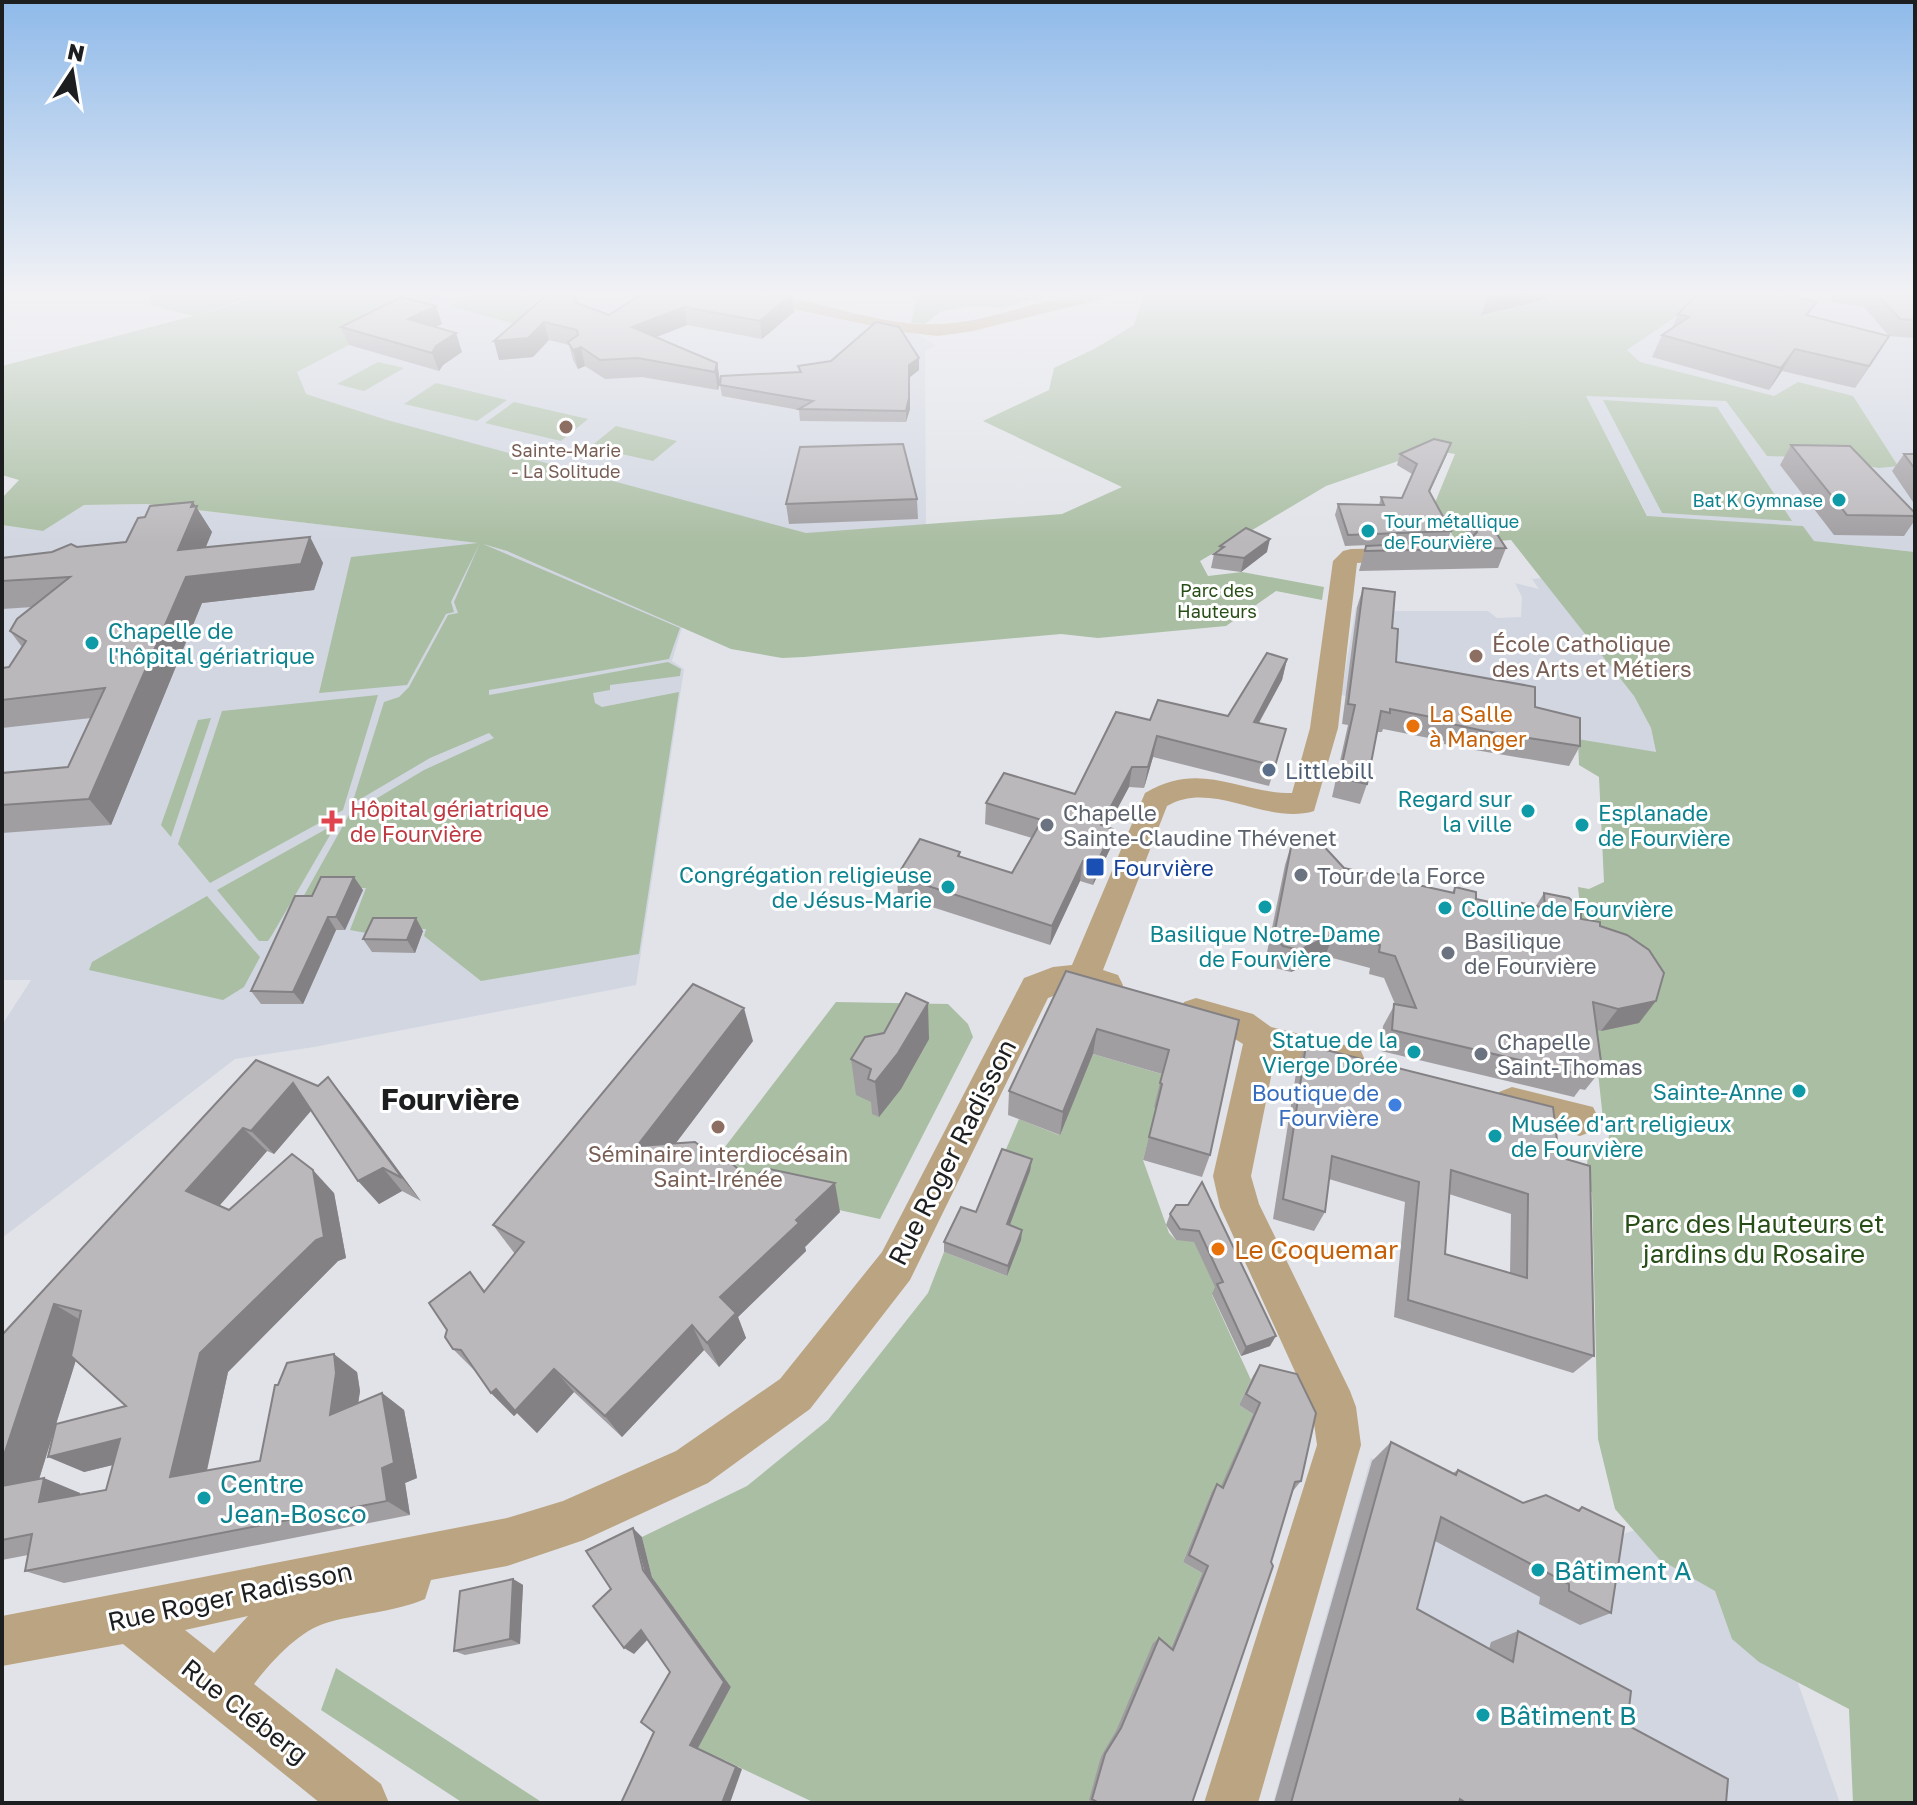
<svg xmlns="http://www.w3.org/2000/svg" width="1917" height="1805" font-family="'Golos Text',sans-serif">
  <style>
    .built { fill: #d1d6e1 }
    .green { fill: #aabea3 }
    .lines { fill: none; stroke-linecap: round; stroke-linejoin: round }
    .street { fill: #bba481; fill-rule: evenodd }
    .wall { fill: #a19ea2; fill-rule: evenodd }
    .shaded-wall { fill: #838184 }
    .building { fill: #bbb8bc; stroke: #838184; stroke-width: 2; fill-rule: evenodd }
    .education-dot { fill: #8d6e63; stroke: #fff; stroke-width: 3 }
    .culture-dot { fill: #0f9aa8; stroke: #fff; stroke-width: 3 }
    .food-dot { fill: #e8710a; stroke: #fff; stroke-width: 3 }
    .service-dot { fill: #5c6f8a; stroke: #fff; stroke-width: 3 }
    .health-dot { fill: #e0444e; stroke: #fff; stroke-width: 3 }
    .worship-dot { fill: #6b7280; stroke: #fff; stroke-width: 3 }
    .transit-dot { fill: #1a4fb4; stroke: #fff; stroke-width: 3 }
    .shop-dot { fill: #3f7fe0; stroke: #fff; stroke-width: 3 }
    .labels { text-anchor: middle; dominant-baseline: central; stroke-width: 6; stroke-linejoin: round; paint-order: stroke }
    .far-education-label { font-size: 18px; fill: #785e54; stroke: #fff }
    .far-culture-label { font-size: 18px; fill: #0d838f; stroke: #fff; text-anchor: end }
    .far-park-label { font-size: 18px; fill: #284e17; stroke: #fff }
    .culture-label { font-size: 22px; fill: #0d838f; stroke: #fff; text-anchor: start }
    .education-label { font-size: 22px; fill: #785e54; stroke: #fff; text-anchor: start }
    .food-label { font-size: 22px; fill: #c56008; stroke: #fff; text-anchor: start }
    .service-label { font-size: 22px; fill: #4e5e75; stroke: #fff; text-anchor: start }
    .health-label { font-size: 22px; fill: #be3a42; stroke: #fff; text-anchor: start }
    .worship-label { font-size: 22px; fill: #5b616d; stroke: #fff; text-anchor: start }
    .transit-label { font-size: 22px; fill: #164399; stroke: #fff; text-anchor: start }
    .shop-label { font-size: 22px; fill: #366cbe; stroke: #fff; text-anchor: end }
    .near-street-label { font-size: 26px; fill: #1d1e20; stroke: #fff }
    .near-park-label { font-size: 26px; fill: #284e17; stroke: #fff }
    .near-food-label { font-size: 26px; fill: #c56008; stroke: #fff; text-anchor: start }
    .near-culture-label { font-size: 26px; fill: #0d838f; stroke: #fff; text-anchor: start }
    .district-label { font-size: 30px; font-weight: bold; fill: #1d1e20; stroke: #fff }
  </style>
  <rect width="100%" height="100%" fill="#e1e3e8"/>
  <g class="built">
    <path d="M 453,291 L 697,291 L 919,335 L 936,346 L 925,351 L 926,542 L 798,570 L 268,387 Z"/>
    <path d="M 1737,291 L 1845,291 L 1915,301 L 1915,552 L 1814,541 L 1803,526 L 1648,517 L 1585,395 L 1726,401 L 1767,456 L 1798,382 L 1775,397 L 1640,362 L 1627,350 L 1696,303 Z"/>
    <path d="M 146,504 L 479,543 L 507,551 L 682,627 L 672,661 L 684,669 L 636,985 L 314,1047 L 235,1059 L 2,1238 L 2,1025 L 31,980 L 2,980 L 2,525 L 43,531 L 84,505 Z"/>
    <path d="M 1542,578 L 1634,696 L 1651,728 L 1656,753 L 1341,695 L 1356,607 L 1388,611 L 1488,611 L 1497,618 L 1521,617 L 1522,597 L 1515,583 L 1539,589 L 1532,579 Z"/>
    <path d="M 1371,1458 L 1431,1488 L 1596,1542 L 1682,1516 L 1749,1543 L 1840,1803 L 1273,1803 Z"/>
  </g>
  <g class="green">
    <path d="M 145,291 L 239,291 L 236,298 L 244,299 L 198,315 L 278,291 L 453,291 L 297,372 L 306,394 L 387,420 L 806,533 L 1062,514 L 1122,487 L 983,421 L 1049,390 L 1054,368 L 1094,349 L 1134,325 L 1145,291 L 1703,291 L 1696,303 L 1627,350 L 1640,362 L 1774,396 L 1798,382 L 1853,396 L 1898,466 L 1879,468 L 1827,458 L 1767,456 L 1726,401 L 1586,396 L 1647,516 L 1803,526 L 1814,541 L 1915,552 L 1915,1803 L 1853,1803 L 1849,1709 L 1759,1662 L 1732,1639 L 1715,1591 L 1659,1559 L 1615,1509 L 1598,1439 L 1592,1192 L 1585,1190 L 1589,1141 L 1607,1148 L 1611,1123 L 1603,1119 L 1578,887 L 1589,889 L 1604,882 L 1599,777 L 1579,765 L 1578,739 L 1656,752 L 1651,728 L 1634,696 L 1511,540 L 1458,544 L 1434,505 L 1455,454 L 1430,450 L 1326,486 L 1200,561 L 1208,576 L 1242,572 L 1324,587 L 1322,600 L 1276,591 L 1226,626 L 1098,638 L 1061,634 L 804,657 L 782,658 L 731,649 L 507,551 L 483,544 L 680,628 L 669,659 L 489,690 L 489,695 L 668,662 L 681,669 L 680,676 L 610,685 L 610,690 L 593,693 L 595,703 L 602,707 L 679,692 L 639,954 L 481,981 L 424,936 L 426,929 L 380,929 L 377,935 L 350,930 L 366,888 L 328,888 L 298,906 L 349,815 L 424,770 L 494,738 L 489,733 L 430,758 L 352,804 L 384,702 L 399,697 L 409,687 L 448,615 L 458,613 L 454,602 L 480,543 L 451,602 L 454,612 L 446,614 L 407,685 L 319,693 L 351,557 L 478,543 L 146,504 L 84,505 L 43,531 L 2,525 L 2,498 L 19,480 L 2,475 L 2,366 L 193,316 L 152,306 Z"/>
    <path d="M 480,291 L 505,291 L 558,304 L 522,326 L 450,306 Z"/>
    <path d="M 918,291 L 1061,291 L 1002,308 L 973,306 L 942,311 L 925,324 L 911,323 Z"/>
    <path d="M 378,362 L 404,368 L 364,391 L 337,384 Z"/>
    <path d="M 436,383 L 507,400 L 477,421 L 404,404 Z"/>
    <path d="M 1603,400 L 1717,407 L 1792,521 L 1662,513 Z"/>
    <path d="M 514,402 L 588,419 L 561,441 L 485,423 Z"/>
    <path d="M 616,426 L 677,441 L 653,461 L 590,447 Z"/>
    <path d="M 378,695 L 343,810 L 210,883 L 178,844 L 222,711 Z"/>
    <path d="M 211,718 L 171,837 L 161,825 L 198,720 Z"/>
    <path d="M 337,823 L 272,935 L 268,941 L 259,941 L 217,890 Z"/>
    <path d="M 207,896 L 260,957 L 244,987 L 223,1000 L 89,970 L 92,962 Z"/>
    <path d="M 836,1002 L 948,1004 L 968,1024 L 973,1037 L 880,1219 L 721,1184 L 718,1156 Z"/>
    <path d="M 1093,1054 L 1165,1075 L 1143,1160 L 1169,1233 L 1176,1240 L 1190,1232 L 1218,1292 L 1212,1295 L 1251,1380 L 1239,1405 L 1253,1414 L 1217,1497 L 1211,1493 L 1183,1562 L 1202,1573 L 1168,1655 L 1101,1756 L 1093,1803 L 815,1803 L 724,1760 L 692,1758 L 731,1687 L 652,1577 L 642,1537 L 747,1486 L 828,1420 L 928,1293 L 944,1252 L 1007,1276 L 1001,1161 L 1019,1119 L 1059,1135 Z"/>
    <path d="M 336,1668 L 543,1803 L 463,1803 L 321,1710 Z"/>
  </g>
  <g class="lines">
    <g class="street">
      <path d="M 243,291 L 282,291 L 279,295 L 250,303 L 234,296 Z"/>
      <path d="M 721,291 C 795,286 866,328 940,324 C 1001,322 1060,287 1121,291 L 1118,295 L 973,331 L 938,336 L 902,332 L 730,296 Z"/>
      <path d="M 1404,548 L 1412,550 L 1416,555 L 1412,560 L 1357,563 L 1338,728 L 1314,811 C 1266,826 1213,779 1167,806 L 1103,970 L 1118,975 L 1123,985 L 1118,995 C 1095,1002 1072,986 1048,998 L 910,1280 L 810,1409 L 708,1483 L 584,1540 L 507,1566 L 431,1580 L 425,1599 C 392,1613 357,1613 323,1624 C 297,1633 270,1663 254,1684 L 381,1784 L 389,1803 L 320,1803 L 123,1644 L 2,1666 L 2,1616 L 507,1518 L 563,1501 L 676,1451 L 780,1379 L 882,1252 L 1024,978 L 1053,967 L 1072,965 L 1145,793 C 1201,760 1236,793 1292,793 L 1310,728 L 1333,561 L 1343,551 L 1351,549 ZM 248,1616 L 214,1653 L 185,1630 Z"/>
      <path d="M 1196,998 L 1253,1014 L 1271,1027 L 1360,1049 L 1365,1060 L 1360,1071 L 1347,1075 L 1275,1057 L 1251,1176 L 1259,1204 L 1350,1391 L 1356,1407 L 1361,1445 L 1258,1803 L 1204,1803 L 1317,1445 L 1312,1409 L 1220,1207 L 1213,1176 L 1243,1044 L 1227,1034 L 1184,1022 L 1179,1012 L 1184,1002 Z"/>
      <path d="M 1512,1087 L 1593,1107 L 1599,1119 L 1593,1131 L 1580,1136 L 1499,1114 L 1494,1103 L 1499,1092 Z"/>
    </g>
  </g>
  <g class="wall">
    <path d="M 510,291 L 575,291 L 579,304 L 609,315 L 646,291 L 794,312 L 762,339 L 687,325 L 656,337 L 717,363 L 720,382 L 718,390 L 642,377 L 605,379 L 585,366 L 578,369 L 573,360 L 569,345 L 549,340 L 533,357 L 499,360 L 542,298 Z"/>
    <path d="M 1830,291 L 1915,291 L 1915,338 L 1889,336 L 1864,307 L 1832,302 Z"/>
    <path d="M 436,306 L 442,324 L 436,327 L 462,352 L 443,365 L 439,371 L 349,345 L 341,327 Z"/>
    <path d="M 1678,314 L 1809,315 L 1889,336 L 1855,388 L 1782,371 L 1769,390 L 1652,357 L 1662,335 L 1671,330 Z"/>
    <path d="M 919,358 L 919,370 L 910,377 L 910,409 L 906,422 L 800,421 L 799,410 L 722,396 L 720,385 L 799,372 L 798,366 Z"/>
    <path d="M 1791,445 L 1915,513 L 1915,520 L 1904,536 L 1834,535 L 1780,465 Z"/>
    <path d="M 1400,454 L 1447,454 L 1429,493 L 1451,531 L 1447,541 L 1463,540 L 1470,524 L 1506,548 L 1498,568 L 1359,571 L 1366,546 L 1395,544 L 1345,546 L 1335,515 L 1338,504 L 1379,505 L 1381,497 L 1402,498 L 1412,474 L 1397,465 Z"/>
    <path d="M 1904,454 L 1915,454 L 1915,505 L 1892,471 Z"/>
    <path d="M 917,499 L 918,519 L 789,524 L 786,504 Z"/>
    <path d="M 193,502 L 212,532 L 205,548 L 310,537 L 323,563 L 314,590 L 202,603 L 111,825 L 2,833 L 2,773 L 68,767 L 91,718 L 2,728 L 2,668 L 9,667 L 22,647 L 10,631 L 33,607 L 2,609 L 2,558 L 52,552 L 77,547 L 126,542 L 145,517 Z"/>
    <path d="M 1220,546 L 1267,552 L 1241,572 L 1211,568 L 1214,554 L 1219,550 Z"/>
    <path d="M 1363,588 L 1392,628 L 1396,662 L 1535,707 L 1580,746 L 1569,766 L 1475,750 L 1444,744 L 1444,741 L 1383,729 L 1382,732 L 1377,732 L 1367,784 L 1360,804 L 1332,797 L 1348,725 L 1342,724 L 1357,607 Z"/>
    <path d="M 1287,659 L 1282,680 L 1259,723 L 1286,729 L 1269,786 L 1153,757 L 1144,788 L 1129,787 L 1107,827 L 1110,849 L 1093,885 L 1080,881 L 1050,945 L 898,896 L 897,876 L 960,852 L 960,857 L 1012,873 L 1032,838 L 985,824 L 986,803 L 1075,794 L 1150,720 L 1228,716 Z"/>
    <path d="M 1292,842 L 1344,868 L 1386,878 L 1389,872 L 1409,883 L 1452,893 L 1455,887 L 1476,899 L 1519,908 L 1522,903 L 1536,906 L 1544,893 L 1581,919 L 1600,926 L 1639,1023 L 1601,1031 L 1597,1030 L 1602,1069 L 1585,1090 L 1580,1089 L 1574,1097 L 1381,1051 L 1383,1026 L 1395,1004 L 1384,978 L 1369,974 L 1370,968 L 1325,956 L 1291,972 L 1275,968 L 1266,957 L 1285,865 Z"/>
    <path d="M 363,890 L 345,930 L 336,930 L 303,1004 L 261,1004 L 251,991 L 312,896 Z"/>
    <path d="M 423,931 L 415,953 L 372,952 L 363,939 Z"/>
    <path d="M 1066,971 L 1239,1020 L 1210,1155 L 1202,1177 L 1143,1160 L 1156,1108 L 1154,1107 L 1162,1074 L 1093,1054 L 1060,1135 L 1008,1115 L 1009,1091 Z"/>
    <path d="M 929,1039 L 901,1089 L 879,1117 L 872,1114 L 871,1102 L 856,1095 L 851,1059 Z"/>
    <path d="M 753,1041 L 675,1144 L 713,1156 L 752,1181 L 840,1212 L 805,1247 L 806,1251 L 738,1317 L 746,1338 L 719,1367 L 704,1350 L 622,1437 L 574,1392 L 537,1433 L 517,1413 L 514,1416 L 491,1393 L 477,1373 L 453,1349 L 470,1272 L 485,1291 L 515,1254 L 493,1225 Z"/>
    <path d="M 1306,1045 L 1559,1157 L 1594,1356 L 1573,1373 L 1394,1317 L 1405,1202 L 1329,1179 L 1325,1212 L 1314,1231 L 1273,1219 L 1297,1067 ZM 1449,1194 L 1511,1214 L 1510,1273 L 1445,1254 Z"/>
    <path d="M 256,1060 L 348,1102 L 421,1201 L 402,1191 L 379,1204 L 311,1111 L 274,1154 L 267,1151 L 219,1206 L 229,1210 L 334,1193 L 346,1258 L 338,1261 L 228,1372 L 207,1471 L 260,1461 L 357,1372 L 360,1391 L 358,1403 L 382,1393 L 404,1410 L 417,1478 L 405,1483 L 410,1515 L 64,1583 L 25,1571 L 28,1555 L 2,1560 L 2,1335 ZM 76,1360 L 126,1406 L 56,1424 ZM 55,1427 L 84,1472 L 113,1465 L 106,1490 L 80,1494 L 80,1493 L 39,1479 Z"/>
    <path d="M 1032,1159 L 1030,1171 L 1010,1225 L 1022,1230 L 1021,1240 L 1007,1276 L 944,1252 L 944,1242 Z"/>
    <path d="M 1188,1205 L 1270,1346 L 1241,1356 L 1212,1294 L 1215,1287 L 1194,1242 L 1176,1240 L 1166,1225 L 1170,1214 Z"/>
    <path d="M 1260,1365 L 1301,1481 L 1293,1491 L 1192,1803 L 1093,1803 L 1089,1800 L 1101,1756 L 1116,1731 L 1153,1643 L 1159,1638 L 1171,1648 L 1202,1573 L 1183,1562 L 1211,1493 L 1217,1484 L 1221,1486 L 1253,1414 L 1239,1405 L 1253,1376 Z"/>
    <path d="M 1391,1442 L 1453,1473 L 1458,1470 L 1523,1503 L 1577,1510 L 1582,1507 L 1611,1613 L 1580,1625 L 1539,1604 L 1540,1597 L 1435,1541 L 1417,1609 L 1489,1649 L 1491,1642 L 1518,1631 L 1627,1725 L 1726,1803 L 1274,1803 L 1372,1461 Z"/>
    <path d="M 513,1579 L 523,1585 L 520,1644 L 465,1655 L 454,1651 Z"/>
  </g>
  <g class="shaded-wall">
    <path d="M 1522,291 L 1567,291 L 1535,302 L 1481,315 L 1487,299 Z"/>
    <path d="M 792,294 L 794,312 L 762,339 L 760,321 Z"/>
    <path d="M 436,306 L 442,324 L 414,337 L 408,319 Z"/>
    <path d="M 684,307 L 687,325 L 636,345 L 632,327 Z"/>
    <path d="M 544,322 L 549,340 L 533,357 L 499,360 L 494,341 Z"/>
    <path d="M 456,333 L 462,352 L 443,365 L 439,371 L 432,353 L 436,346 Z"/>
    <path d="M 1889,336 L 1876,357 L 1855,388 L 1869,366 Z"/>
    <path d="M 581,347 L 585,366 L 578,369 L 573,350 Z"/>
    <path d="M 1795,349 L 1782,371 L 1769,390 L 1781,368 Z"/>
    <path d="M 919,358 L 919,370 L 910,377 L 910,409 L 906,422 L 906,411 L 909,365 Z"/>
    <path d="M 717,363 L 720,382 L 718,390 L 715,372 Z"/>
    <path d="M 1451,443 L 1447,454 L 1425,502 L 1429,491 Z"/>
    <path d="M 193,502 L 212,532 L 194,576 L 310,537 L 323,563 L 314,590 L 202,603 L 111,825 L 89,799 L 178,550 Z"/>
    <path d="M 1270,539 L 1267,552 L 1241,572 L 1244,558 Z"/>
    <path d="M 1287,659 L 1282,680 L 1248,742 L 1254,722 Z"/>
    <path d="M 1157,736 L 1153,757 L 1144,788 L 1148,767 Z"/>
    <path d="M 1132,767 L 1129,787 L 1098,845 L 1101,825 Z"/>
    <path d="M 1113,829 L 1110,849 L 1093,885 L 1096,865 Z"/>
    <path d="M 1083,861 L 1080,881 L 1050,945 L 1052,926 Z"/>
    <path d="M 354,877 L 363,890 L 345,930 L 336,917 Z"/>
    <path d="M 328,917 L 336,930 L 303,1004 L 293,992 Z"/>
    <path d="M 416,918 L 423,931 L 415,953 L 407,940 Z"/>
    <path d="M 1334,934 L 1325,956 L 1291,972 L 1299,950 Z"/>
    <path d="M 1656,1001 L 1639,1023 L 1601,1031 L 1618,1009 Z"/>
    <path d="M 928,1003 L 929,1039 L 901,1089 L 879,1117 L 875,1082 Z"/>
    <path d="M 744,1008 L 753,1041 L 651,1176 L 637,1146 Z"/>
    <path d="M 1097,1029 L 1093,1054 L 1060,1135 L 1063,1112 Z"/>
    <path d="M 328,1077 L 348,1102 L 421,1201 L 402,1178 Z"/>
    <path d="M 293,1083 L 314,1107 L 274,1154 L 251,1131 Z"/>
    <path d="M 243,1128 L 267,1151 L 213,1213 L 186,1191 Z"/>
    <path d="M 1032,1159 L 1030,1171 L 1006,1235 L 1007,1224 Z"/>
    <path d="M 383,1168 L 402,1191 L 379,1204 L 358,1181 Z"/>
    <path d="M 313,1170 L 334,1193 L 346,1258 L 338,1261 L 228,1372 L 202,1492 L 170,1477 L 200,1353 Z"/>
    <path d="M 835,1183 L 840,1212 L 805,1247 L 806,1251 L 738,1317 L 746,1338 L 719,1367 L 707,1343 L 720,1297 Z"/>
    <path d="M 1022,1230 L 1021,1240 L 1007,1276 L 1008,1266 Z"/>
    <path d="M 54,1304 L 87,1324 L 32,1502 L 2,1490 L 2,1461 Z"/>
    <path d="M 692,1325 L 704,1350 L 622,1437 L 605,1416 Z"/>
    <path d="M 1276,1336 L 1270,1346 L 1241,1356 L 1246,1347 Z"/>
    <path d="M 334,1354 L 357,1372 L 360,1391 L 354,1432 L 330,1415 Z"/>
    <path d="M 554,1369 L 574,1392 L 537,1433 L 517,1413 L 514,1416 L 491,1393 L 496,1389 Z"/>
    <path d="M 382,1393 L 404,1410 L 417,1478 L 405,1483 L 410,1515 L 387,1501 L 382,1468 Z"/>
    <path d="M 120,1439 L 153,1455 L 84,1472 L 48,1457 Z"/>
    <path d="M 44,1478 L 80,1493 L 76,1516 L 39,1502 Z"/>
    <path d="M 633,1528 L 642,1537 L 652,1577 L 731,1687 L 698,1748 L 742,1769 L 730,1803 L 722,1803 L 690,1745 Z"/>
    <path d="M 513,1579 L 523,1585 L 520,1644 L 510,1639 Z"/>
    <path d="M 641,1630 L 650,1637 L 634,1654 L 624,1648 Z"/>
  </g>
  <g class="building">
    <path d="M 551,291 L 570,291 L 576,303 L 609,315 L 646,291 L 774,291 L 792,294 L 760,321 L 684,307 L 632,327 L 717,363 L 715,372 L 638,358 L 600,360 L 581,347 L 573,350 L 568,342 L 578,335 L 577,330 L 544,322 L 528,338 L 494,341 Z"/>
    <path d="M 1498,291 L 1522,291 L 1487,299 Z"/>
    <path d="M 1700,291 L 1773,291 L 1817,302 L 1806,315 L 1889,336 L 1869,366 L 1795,349 L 1781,368 L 1662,335 L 1689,317 L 1678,314 Z"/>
    <path d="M 1874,291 L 1915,291 L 1915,320 L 1900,319 Z"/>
    <path d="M 401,297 L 436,306 L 408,319 L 456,333 L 436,346 L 432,353 L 341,327 Z"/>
    <path d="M 876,322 L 899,327 L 919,358 L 909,365 L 909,398 L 906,411 L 799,409 L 813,401 L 720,385 L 721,376 L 801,372 L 798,366 L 831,361 Z"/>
    <path d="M 1434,439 L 1451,443 L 1429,491 L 1451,531 L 1348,535 L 1338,504 L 1384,505 L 1381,497 L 1402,498 L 1417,464 L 1400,454 Z"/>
    <path d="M 903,444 L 917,499 L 786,504 L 800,447 Z"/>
    <path d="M 1791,445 L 1850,446 L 1915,513 L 1915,516 L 1847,515 Z"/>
    <path d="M 1904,454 L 1915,454 L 1915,469 Z"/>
    <path d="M 193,502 L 191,507 L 197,506 L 178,550 L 310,537 L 301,564 L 186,577 L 89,799 L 2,805 L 2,773 L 68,767 L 105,688 L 2,700 L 2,668 L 9,667 L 26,641 L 10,631 L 17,619 L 70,577 L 2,581 L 2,558 L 52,552 L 71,544 L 77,547 L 126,542 L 138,518 L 145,517 L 150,506 Z"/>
    <path d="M 1489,522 L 1506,548 L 1365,551 L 1366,546 L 1470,540 L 1477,532 L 1470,524 Z"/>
    <path d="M 1246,528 L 1270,539 L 1244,558 L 1214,554 L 1224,547 L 1220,546 Z"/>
    <path d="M 1363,588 L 1395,592 L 1392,628 L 1398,629 L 1396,662 L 1535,687 L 1535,707 L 1580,718 L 1580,746 L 1484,731 L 1452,724 L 1452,721 L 1390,709 L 1390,713 L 1381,711 L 1367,784 L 1339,778 L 1355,705 L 1348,704 Z"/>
    <path d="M 1267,653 L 1287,659 L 1254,722 L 1286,729 L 1275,766 L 1157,736 L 1148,767 L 1132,767 L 1101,825 L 1113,829 L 1096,865 L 1083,861 L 1052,926 L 897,876 L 920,839 L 960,852 L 958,856 L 1012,873 L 1042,820 L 986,803 L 1004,773 L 1075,794 L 1116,712 L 1150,720 L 1158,700 L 1228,716 Z"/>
    <path d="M 1304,838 L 1319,841 L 1344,868 L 1388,878 L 1389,872 L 1410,877 L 1409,883 L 1454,893 L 1455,887 L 1476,892 L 1476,899 L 1522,909 L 1522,903 L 1545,908 L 1544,893 L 1569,898 L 1581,909 L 1581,919 L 1600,922 L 1600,926 L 1627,935 L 1649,950 L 1664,973 L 1656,1001 L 1618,1009 L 1593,1002 L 1602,1069 L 1590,1067 L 1591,1077 L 1392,1030 L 1394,1004 L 1416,1008 L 1395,956 L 1379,952 L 1380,945 L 1334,934 L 1299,950 L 1283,946 L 1274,935 L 1292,842 Z"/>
    <path d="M 321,877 L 354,877 L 336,917 L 328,917 L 293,992 L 251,991 L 295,896 L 312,896 Z"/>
    <path d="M 373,918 L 416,918 L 407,940 L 363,939 Z"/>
    <path d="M 1066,971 L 1239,1020 L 1210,1155 L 1149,1137 L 1162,1084 L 1160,1083 L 1169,1050 L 1097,1029 L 1063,1112 L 1009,1091 Z"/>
    <path d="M 693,984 L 744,1008 L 637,1146 L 695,1142 L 713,1156 L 722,1155 L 752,1181 L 765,1168 L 835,1183 L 796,1220 L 799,1223 L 720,1297 L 736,1313 L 707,1343 L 692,1325 L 605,1416 L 554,1369 L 515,1411 L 496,1389 L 491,1393 L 461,1350 L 453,1349 L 445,1337 L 447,1330 L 429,1303 L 470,1272 L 484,1292 L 524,1242 L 493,1225 Z"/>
    <path d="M 906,993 L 928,1003 L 898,1053 L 875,1082 L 868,1079 L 871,1069 L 851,1059 L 865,1037 L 884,1033 Z"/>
    <path d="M 1306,1045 L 1553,1107 L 1559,1157 L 1590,1166 L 1594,1356 L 1408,1300 L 1419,1182 L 1332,1156 L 1325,1212 L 1283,1199 ZM 1451,1170 L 1528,1194 L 1527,1278 L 1445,1254 Z"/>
    <path d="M 256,1060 L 318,1086 L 328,1077 L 402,1178 L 383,1168 L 358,1181 L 293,1083 L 251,1131 L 243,1128 L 186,1191 L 229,1210 L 292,1154 L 313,1170 L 324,1237 L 316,1240 L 200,1353 L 170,1477 L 260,1461 L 275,1385 L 278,1385 L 287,1363 L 334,1354 L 336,1373 L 330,1415 L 382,1393 L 394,1463 L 382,1468 L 387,1501 L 25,1571 L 32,1534 L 2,1540 L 2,1486 L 44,1478 L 39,1502 L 106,1490 L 120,1439 L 48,1457 L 56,1424 L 126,1406 L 71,1356 L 81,1311 L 54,1304 L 2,1461 L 2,1335 Z"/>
    <path d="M 1002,1149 L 1032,1159 L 1007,1224 L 1022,1230 L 1008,1266 L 944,1242 L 961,1207 L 976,1212 Z"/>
    <path d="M 1202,1182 L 1276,1336 L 1246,1347 L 1217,1284 L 1223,1282 L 1199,1231 L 1180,1229 L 1170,1214 L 1176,1205 L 1188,1205 Z"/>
    <path d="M 1260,1365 L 1297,1374 L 1316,1413 L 1301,1481 L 1295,1482 L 1271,1562 L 1273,1566 L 1192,1803 L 1099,1803 L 1092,1799 L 1105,1754 L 1121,1728 L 1159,1638 L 1173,1650 L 1208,1566 L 1189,1555 L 1217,1484 L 1223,1488 L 1260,1403 L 1246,1394 Z"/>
    <path d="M 1391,1442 L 1456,1475 L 1458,1470 L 1523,1503 L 1546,1495 L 1579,1511 L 1582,1507 L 1624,1527 L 1611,1613 L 1569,1591 L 1569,1584 L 1441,1517 L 1417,1609 L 1513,1662 L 1518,1631 L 1631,1691 L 1627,1725 L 1728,1779 L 1726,1803 L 1466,1803 L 1460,1799 L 1459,1803 L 1455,1802 L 1455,1803 L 1291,1803 Z"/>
    <path d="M 633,1528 L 643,1570 L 724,1682 L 690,1745 L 736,1767 L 722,1803 L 621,1803 L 654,1732 L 641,1722 L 670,1672 L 641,1630 L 624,1648 L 593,1606 L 611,1589 L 586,1551 Z"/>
    <path d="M 513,1579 L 510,1639 L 454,1651 L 460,1591 Z"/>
  </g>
  <linearGradient id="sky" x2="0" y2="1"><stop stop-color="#8fbaea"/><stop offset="0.54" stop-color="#f2f2f5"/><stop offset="1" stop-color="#f2f2f5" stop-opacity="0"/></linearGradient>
  <rect width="1917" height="543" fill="url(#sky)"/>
  <g class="education-dot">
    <circle cx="566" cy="427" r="8"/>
    <circle cx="1476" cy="656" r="8"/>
    <circle cx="718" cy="1127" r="8"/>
  </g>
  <g class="culture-dot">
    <circle cx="1839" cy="500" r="8"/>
    <circle cx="1368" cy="531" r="8"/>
    <circle cx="92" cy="643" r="8"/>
    <circle cx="1528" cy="811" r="8"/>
    <circle cx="1582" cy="825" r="8"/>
    <circle cx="948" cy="887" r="8"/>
    <circle cx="1265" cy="907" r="8"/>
    <circle cx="1445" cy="908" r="8"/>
    <circle cx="1414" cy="1052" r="8"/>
    <circle cx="1799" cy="1091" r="8"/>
    <circle cx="1495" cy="1136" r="8"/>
    <circle cx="204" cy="1498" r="8"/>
    <circle cx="1538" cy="1570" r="8"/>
    <circle cx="1483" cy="1715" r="8"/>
  </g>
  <g class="food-dot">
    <circle cx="1413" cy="726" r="8"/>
    <circle cx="1218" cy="1249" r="8"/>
  </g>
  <circle class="service-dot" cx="1269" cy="770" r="8"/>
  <path class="health-dot" d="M328 809h8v8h8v8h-8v8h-8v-8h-8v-8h8z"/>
  <g class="worship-dot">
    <circle cx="1047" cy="825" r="8"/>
    <circle cx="1301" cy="875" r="8"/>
    <circle cx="1448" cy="953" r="8"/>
    <circle cx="1481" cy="1054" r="8"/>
  </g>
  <rect class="transit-dot" x="1085" y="857" width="20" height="20" rx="4"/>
  <circle class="shop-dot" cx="1395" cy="1105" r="8"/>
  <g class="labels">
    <g class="far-education-label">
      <text x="566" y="450">Sainte-Marie<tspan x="566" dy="21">- La Solitude</tspan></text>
    </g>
    <g class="far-culture-label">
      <text x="1823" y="500">Bat K Gymnase</text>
      <text x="1384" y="521" text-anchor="start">Tour métallique<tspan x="1384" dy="21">de Fourvière</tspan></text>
    </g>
    <g class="far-park-label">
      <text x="1217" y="590">Parc des<tspan x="1217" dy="21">Hauteurs</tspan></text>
    </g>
    <g class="culture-label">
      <text x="108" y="630">Chapelle de<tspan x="108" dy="25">l'hôpital gériatrique</tspan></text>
      <text x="1512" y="798" text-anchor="end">Regard sur<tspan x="1512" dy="25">la ville</tspan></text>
      <text x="1598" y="812">Esplanade<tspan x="1598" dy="25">de Fourvière</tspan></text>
      <text x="932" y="874" text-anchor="end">Congrégation religieuse<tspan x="932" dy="25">de Jésus-Marie</tspan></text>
      <text x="1461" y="908">Colline de Fourvière</text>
      <text x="1265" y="933" text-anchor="middle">Basilique Notre-Dame<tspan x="1265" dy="25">de Fourvière</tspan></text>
      <text x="1398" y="1039" text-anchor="end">Statue de la<tspan x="1398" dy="25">Vierge Dorée</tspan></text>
      <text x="1783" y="1091" text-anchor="end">Sainte-Anne</text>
      <text x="1511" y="1123">Musée d'art religieux<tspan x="1511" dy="25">de Fourvière</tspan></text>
    </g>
    <g class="education-label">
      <text x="1492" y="643">École Catholique<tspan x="1492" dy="25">des Arts et Métiers</tspan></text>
      <text x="718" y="1153" text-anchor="middle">Séminaire interdiocésain<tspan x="718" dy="25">Saint-Irénée</tspan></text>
    </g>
    <g class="food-label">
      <text x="1429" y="713">La Salle<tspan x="1429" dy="25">à Manger</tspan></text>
    </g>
    <g class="service-label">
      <text x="1285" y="770">Littlebill</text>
    </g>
    <g class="health-label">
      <text x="350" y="808">Hôpital gériatrique<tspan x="350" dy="25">de Fourvière</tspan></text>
    </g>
    <g class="worship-label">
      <text x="1063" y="812">Chapelle<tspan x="1063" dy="25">Sainte-Claudine Thévenet</tspan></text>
      <text x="1317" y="875">Tour de la Force</text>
      <text x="1464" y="940">Basilique<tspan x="1464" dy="25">de Fourvière</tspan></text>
      <text x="1497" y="1041">Chapelle<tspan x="1497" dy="25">Saint-Thomas</tspan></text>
    </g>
    <g class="transit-label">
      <text x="1113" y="867">Fourvière</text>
    </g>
    <g class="shop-label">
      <text x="1379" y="1092">Boutique de<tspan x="1379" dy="25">Fourvière</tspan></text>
    </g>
    <g class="near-street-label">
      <text transform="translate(952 1152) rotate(-63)">Rue Roger Radisson</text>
      <text transform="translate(230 1596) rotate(-12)">Rue Roger Radisson</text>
      <text transform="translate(245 1711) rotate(38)">Rue Cléberg</text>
    </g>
    <g class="near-park-label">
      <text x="1754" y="1223">Parc des Hauteurs et<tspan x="1754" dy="30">jardins du Rosaire</tspan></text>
    </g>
    <g class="near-food-label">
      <text x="1234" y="1249">Le Coquemar</text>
    </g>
    <g class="near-culture-label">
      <text x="220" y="1483">Centre<tspan x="220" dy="30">Jean-Bosco</tspan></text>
      <text x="1554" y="1570">Bâtiment A</text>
      <text x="1499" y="1715">Bâtiment B</text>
    </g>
    <g class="district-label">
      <text x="450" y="1099">Fourvière</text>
    </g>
  </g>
  <rect width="1917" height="1805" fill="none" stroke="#1d1e20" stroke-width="8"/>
  <g transform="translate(72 72) rotate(12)" stroke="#ffffff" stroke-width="6" paint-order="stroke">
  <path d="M0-6L14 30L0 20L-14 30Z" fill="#1d1e20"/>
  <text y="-12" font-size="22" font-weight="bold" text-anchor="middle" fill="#1d1e20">N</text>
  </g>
</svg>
